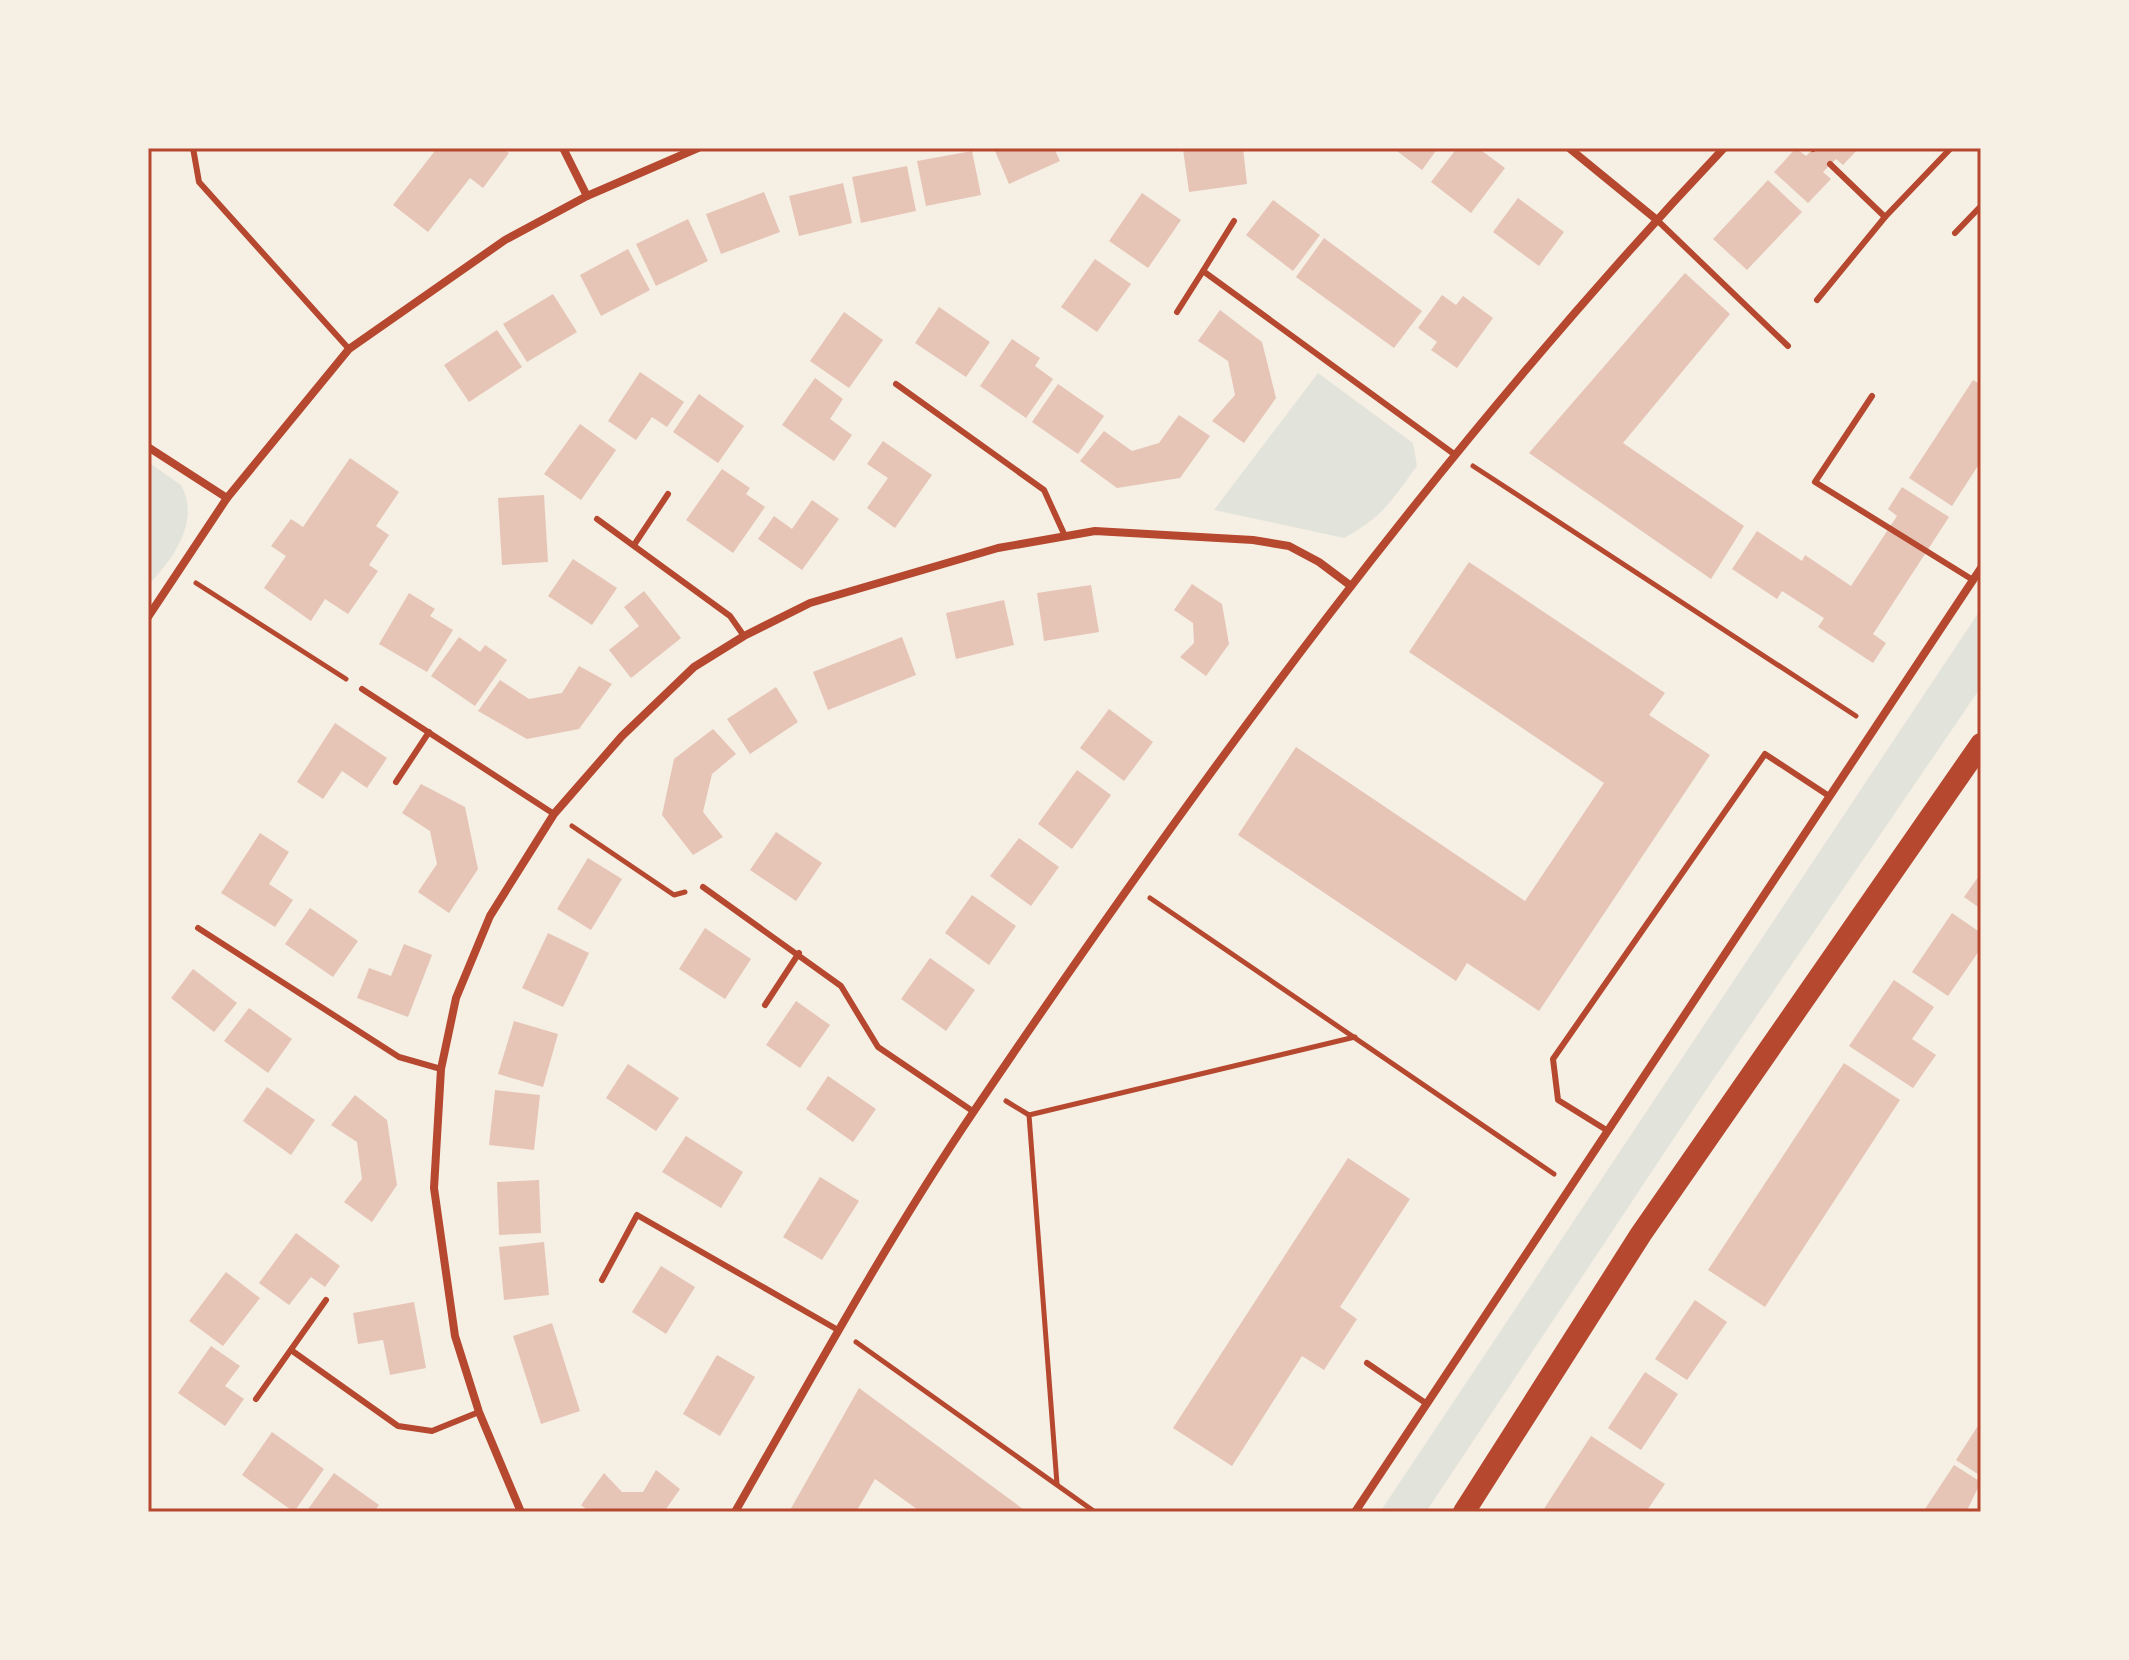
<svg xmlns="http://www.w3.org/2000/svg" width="2129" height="1660" font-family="Mulish,sans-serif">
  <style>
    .green { fill: #e2e4dc }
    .building { fill: #e6c5b7 }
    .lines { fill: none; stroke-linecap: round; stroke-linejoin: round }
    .path { stroke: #b5482f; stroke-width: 5 }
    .service { stroke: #b5482f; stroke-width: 6 }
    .minor { stroke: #b5482f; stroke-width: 8 }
    .trunk { stroke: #b5482f; stroke-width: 22 }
    .neatline { fill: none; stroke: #b5482f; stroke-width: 3 }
  </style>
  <rect width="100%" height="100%" fill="#f6efe4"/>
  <g class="green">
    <path d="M 1318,373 L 1413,443 L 1417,466 C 1391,501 1383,517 1344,538 L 1214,510 Z"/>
    <path d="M 148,462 L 181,485 C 201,521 173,559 148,585 Z"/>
    <path d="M 1981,609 L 1981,687 L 1702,1096 L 1426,1512 L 1380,1512 Z"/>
  </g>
  <g class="building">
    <path d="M 429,148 L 502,148 L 509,153 L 483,188 L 470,178 L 428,232 L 393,205 L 434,152 Z"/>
    <path d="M 1001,148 L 1054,148 L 1060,161 L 1009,184 L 995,151 Z"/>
    <path d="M 1243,148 L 1247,184 L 1189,192 L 1183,149 Z"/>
    <path d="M 1393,148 L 1438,148 L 1422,170 Z"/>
    <path d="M 1457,148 L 1478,148 L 1505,168 L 1471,213 L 1431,182 Z"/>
    <path d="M 1796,148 L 1806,156 L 1814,148 L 1859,148 L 1843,165 L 1836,159 L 1823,172 L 1831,179 L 1808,203 L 1774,172 Z"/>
    <path d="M 972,151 L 981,195 L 926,206 L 917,161 Z"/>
    <path d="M 907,166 L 916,211 L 861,223 L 852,177 Z"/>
    <path d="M 1768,180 L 1802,212 L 1747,270 L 1713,239 Z"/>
    <path d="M 843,183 L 852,223 L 799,236 L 789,196 Z"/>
    <path d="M 764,192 L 780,232 L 721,254 L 706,214 Z"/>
    <path d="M 1142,193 L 1181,220 L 1148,268 L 1109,241 Z"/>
    <path d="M 1518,198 L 1564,232 L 1539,266 L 1493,232 Z"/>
    <path d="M 1273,200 L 1320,235 L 1293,271 L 1246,235 Z"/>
    <path d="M 688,219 L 708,261 L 656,286 L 636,244 Z"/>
    <path d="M 1324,238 L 1422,311 L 1394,348 L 1296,277 Z"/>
    <path d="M 628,249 L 650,290 L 601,316 L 580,275 Z"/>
    <path d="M 1095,259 L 1131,284 L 1097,332 L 1061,307 Z"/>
    <path d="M 1685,273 L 1730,314 L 1623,443 L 1744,526 L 1711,579 L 1529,453 Z"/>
    <path d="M 553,294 L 577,332 L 527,362 L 503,324 Z"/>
    <path d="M 1442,295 L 1456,305 L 1463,296 L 1493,318 L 1457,368 L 1431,350 L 1437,342 L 1418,328 Z"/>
    <path d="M 939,307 L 990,342 L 966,377 L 915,343 Z"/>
    <path d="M 1220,310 L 1262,342 L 1276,398 L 1244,443 L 1212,421 L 1235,395 L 1228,361 L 1198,341 Z"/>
    <path d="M 844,312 L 883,340 L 849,388 L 810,361 Z"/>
    <path d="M 497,330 L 522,367 L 469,402 L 444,365 Z"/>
    <path d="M 1012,339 L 1040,358 L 1035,366 L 1053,379 L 1026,418 L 980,386 Z"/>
    <path d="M 640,372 L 684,402 L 667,427 L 652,417 L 636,440 L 608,421 Z"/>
    <path d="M 815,378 L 843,399 L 830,419 L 852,435 L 834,461 L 782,425 Z"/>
    <path d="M 1973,380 L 1981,385 L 1981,461 L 1952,506 L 1909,478 Z"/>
    <path d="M 1058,384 L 1104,416 L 1078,454 L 1032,422 Z"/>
    <path d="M 699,394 L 744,426 L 718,463 L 673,432 Z"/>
    <path d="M 1179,415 L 1210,436 L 1180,478 L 1117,488 L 1080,461 L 1104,431 L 1132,451 L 1159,443 Z"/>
    <path d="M 580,424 L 616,450 L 581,500 L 544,474 Z"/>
    <path d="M 883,441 L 932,475 L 895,528 L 867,508 L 888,478 L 867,464 Z"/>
    <path d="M 350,458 L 399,492 L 376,526 L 389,535 L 369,565 L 378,571 L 348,614 L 325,599 L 311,621 L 264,588 L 286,556 L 271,546 L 291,519 L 303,527 Z"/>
    <path d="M 722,469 L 750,488 L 746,494 L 765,507 L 733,553 L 686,520 Z"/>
    <path d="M 1902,487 L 1949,517 L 1873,634 L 1886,643 L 1873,663 L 1818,627 L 1824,618 L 1782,591 L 1777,599 L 1732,569 L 1757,531 L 1802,561 L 1805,555 L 1851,586 L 1897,516 L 1888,509 Z"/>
    <path d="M 544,495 L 548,562 L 502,565 L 498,498 Z"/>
    <path d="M 812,500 L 839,519 L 802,570 L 758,539 L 774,516 L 792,529 Z"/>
    <path d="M 573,559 L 617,588 L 592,625 L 548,596 Z"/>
    <path d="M 1469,562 L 1665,693 L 1649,715 L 1710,755 L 1539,1011 L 1467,963 L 1456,981 L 1238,835 L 1296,747 L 1525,901 L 1604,783 L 1409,652 Z"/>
    <path d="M 1192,584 L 1222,604 L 1229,644 L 1206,676 L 1180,657 L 1194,643 L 1193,623 L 1174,610 Z"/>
    <path d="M 1091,585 L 1099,632 L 1044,641 L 1037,593 Z"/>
    <path d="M 644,591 L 681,638 L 631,678 L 609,650 L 639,626 L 624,607 Z"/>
    <path d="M 409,593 L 435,609 L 430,616 L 453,630 L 427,672 L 379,644 Z"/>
    <path d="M 1004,600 L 1014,645 L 956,659 L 946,613 Z"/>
    <path d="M 459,637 L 480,652 L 485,645 L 507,660 L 475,706 L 431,676 Z"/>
    <path d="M 902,637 L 916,675 L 828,710 L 813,672 Z"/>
    <path d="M 579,666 L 612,684 L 579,729 L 527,739 L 478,711 L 500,680 L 529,699 L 562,693 Z"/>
    <path d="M 776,687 L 798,722 L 750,754 L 727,719 Z"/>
    <path d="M 1109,709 L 1153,742 L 1124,781 L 1080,748 Z"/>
    <path d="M 335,723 L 387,758 L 367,788 L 342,771 L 323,799 L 297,782 Z"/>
    <path d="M 713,729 L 736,754 L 712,774 L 703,812 L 723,837 L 693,855 L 662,815 L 674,759 Z"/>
    <path d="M 1077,770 L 1111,795 L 1072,849 L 1038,824 Z"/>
    <path d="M 421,784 L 465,807 L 478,869 L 449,913 L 418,892 L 437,864 L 430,831 L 402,813 Z"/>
    <path d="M 776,832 L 822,863 L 796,901 L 750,870 Z"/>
    <path d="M 260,833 L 289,852 L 269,884 L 293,900 L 275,927 L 221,893 Z"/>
    <path d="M 1019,838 L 1059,867 L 1031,906 L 990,876 Z"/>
    <path d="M 588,858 L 622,879 L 591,930 L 557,909 Z"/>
    <path d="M 1981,873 L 1981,909 L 1964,897 Z"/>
    <path d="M 972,895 L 1016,926 L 989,965 L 945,933 Z"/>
    <path d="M 310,908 L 358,941 L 333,977 L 285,944 Z"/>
    <path d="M 1952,913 L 1981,933 L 1981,948 L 1948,996 L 1912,972 Z"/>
    <path d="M 705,928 L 751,959 L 725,999 L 679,969 Z"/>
    <path d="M 548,933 L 589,953 L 563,1007 L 522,988 Z"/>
    <path d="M 404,944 L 432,955 L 408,1017 L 357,998 L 369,968 L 391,976 Z"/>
    <path d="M 930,958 L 975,990 L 946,1031 L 901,999 Z"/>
    <path d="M 193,969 L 237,1003 L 214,1032 L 171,998 Z"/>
    <path d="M 1894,980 L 1934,1007 L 1912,1039 L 1936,1055 L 1913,1088 L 1849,1046 Z"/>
    <path d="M 796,1001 L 830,1025 L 800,1068 L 766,1045 Z"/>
    <path d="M 249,1008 L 292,1039 L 268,1073 L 224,1041 Z"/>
    <path d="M 514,1021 L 558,1034 L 543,1087 L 498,1074 Z"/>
    <path d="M 1844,1063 L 1900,1100 L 1765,1307 L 1708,1270 Z"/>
    <path d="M 628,1064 L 679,1098 L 656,1131 L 606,1098 Z"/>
    <path d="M 828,1076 L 876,1109 L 853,1142 L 806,1109 Z"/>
    <path d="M 267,1087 L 315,1120 L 291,1155 L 243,1121 Z"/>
    <path d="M 495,1090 L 540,1095 L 534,1150 L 489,1145 Z"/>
    <path d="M 355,1095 L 387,1120 L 397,1185 L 372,1222 L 344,1202 L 362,1179 L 357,1142 L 331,1125 Z"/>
    <path d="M 686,1136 L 743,1172 L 721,1208 L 662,1172 Z"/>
    <path d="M 1348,1158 L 1410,1199 L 1340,1307 L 1357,1319 L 1324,1370 L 1302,1356 L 1232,1466 L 1173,1428 Z"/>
    <path d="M 820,1177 L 859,1201 L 822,1260 L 783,1237 Z"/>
    <path d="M 539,1180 L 541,1233 L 499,1235 L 497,1182 Z"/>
    <path d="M 296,1233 L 340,1266 L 325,1287 L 311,1277 L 289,1305 L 259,1283 Z"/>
    <path d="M 544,1242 L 549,1295 L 504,1300 L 499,1247 Z"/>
    <path d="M 661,1266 L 695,1287 L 666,1334 L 632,1312 Z"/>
    <path d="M 226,1272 L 260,1298 L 223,1346 L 189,1321 Z"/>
    <path d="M 1695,1300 L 1727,1322 L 1687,1380 L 1655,1359 Z"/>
    <path d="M 414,1302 L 426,1368 L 390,1375 L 383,1340 L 358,1344 L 353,1313 Z"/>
    <path d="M 552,1323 L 580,1411 L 541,1424 L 513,1336 Z"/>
    <path d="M 211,1346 L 240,1366 L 225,1386 L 244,1399 L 225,1426 L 178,1393 Z"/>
    <path d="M 717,1355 L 755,1377 L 720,1436 L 683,1414 Z"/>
    <path d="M 1645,1372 L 1678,1394 L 1641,1450 L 1608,1428 Z"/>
    <path d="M 859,1388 L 1027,1512 L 921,1512 L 875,1479 L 856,1512 L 789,1512 Z"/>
    <path d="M 1981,1421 L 1981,1476 L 1956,1460 Z"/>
    <path d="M 272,1432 L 324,1469 L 294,1512 L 242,1475 Z"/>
    <path d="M 1591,1436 L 1665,1484 L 1646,1512 L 1542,1512 Z"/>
    <path d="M 1954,1465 L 1981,1482 L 1966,1512 L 1923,1512 Z"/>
    <path d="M 656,1470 L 680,1489 L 664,1512 L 590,1512 L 581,1505 L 604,1473 L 622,1492 L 643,1492 Z"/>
    <path d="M 334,1473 L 379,1505 L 374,1512 L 306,1512 Z"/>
  </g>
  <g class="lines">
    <g class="path">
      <path d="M 1473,466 L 1856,716"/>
      <path d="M 196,583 L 346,679"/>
      <path d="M 572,826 L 674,895 L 685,892"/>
      <path d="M 1150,898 L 1554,1174"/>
      <path d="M 1006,1101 L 1029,1115"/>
      <path d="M 856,1342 L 1095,1512"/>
      <path d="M 1057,1484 L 1029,1115 L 1355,1037"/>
    </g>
    <g class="service">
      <path d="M 193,148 L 199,182 L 349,349"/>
      <path d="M 1812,148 L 1813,149"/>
      <path d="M 1830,164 L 1885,217"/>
      <path d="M 1657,220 L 1788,346"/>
      <path d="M 1955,233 L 1981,206"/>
      <path d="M 1203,271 L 1234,221"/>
      <path d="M 1817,300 L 1885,217 L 1951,148"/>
      <path d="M 1177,312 L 1203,271 L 1454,454"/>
      <path d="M 896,384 L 1044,490 L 1065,536"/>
      <path d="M 1872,396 L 1815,482 L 1973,580"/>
      <path d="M 597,519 L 730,616 L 744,636"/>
      <path d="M 634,545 L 668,494"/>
      <path d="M 362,689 L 554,814"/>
      <path d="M 396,782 L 429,732"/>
      <path d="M 703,887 L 841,986 L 878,1047 L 974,1112"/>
      <path d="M 198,928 L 399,1057 L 441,1069"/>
      <path d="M 765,1005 L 799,953"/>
      <path d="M 1608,1131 L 1558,1100 L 1553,1059 L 1765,754 L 1829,796"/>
      <path d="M 602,1280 L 637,1215 L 838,1330"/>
      <path d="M 291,1350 L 398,1426 L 432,1431 L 479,1412"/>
      <path d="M 1367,1363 L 1427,1404"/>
      <path d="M 256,1399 L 326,1300"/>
    </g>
    <g class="minor">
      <path d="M 563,148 L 587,196"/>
      <path d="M 1569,148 L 1657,220"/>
      <path d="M 148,447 L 227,498"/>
      <path d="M 148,617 L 227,498 L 349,349 L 505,240 L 587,196 L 698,148"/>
      <path d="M 521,1512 L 479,1412 L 455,1336 L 434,1188 L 441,1069 L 456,998 L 490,916 L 554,814 L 622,736 L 694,667 L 744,636 L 810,603 L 998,548 L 1095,531 L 1253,540 L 1289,546 L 1319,562 L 1351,586"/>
      <path d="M 735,1512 C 812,1377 887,1240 974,1111 C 1202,774 1444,444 1724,148"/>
      <path d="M 1355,1512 L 1981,568"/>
    </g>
    <path class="trunk" d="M 1464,1512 L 1641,1234 L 1981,744"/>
  </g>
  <rect width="2129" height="1660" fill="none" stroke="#f6efe4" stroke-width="300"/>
  <rect x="150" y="150" width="1829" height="1360" class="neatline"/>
</svg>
